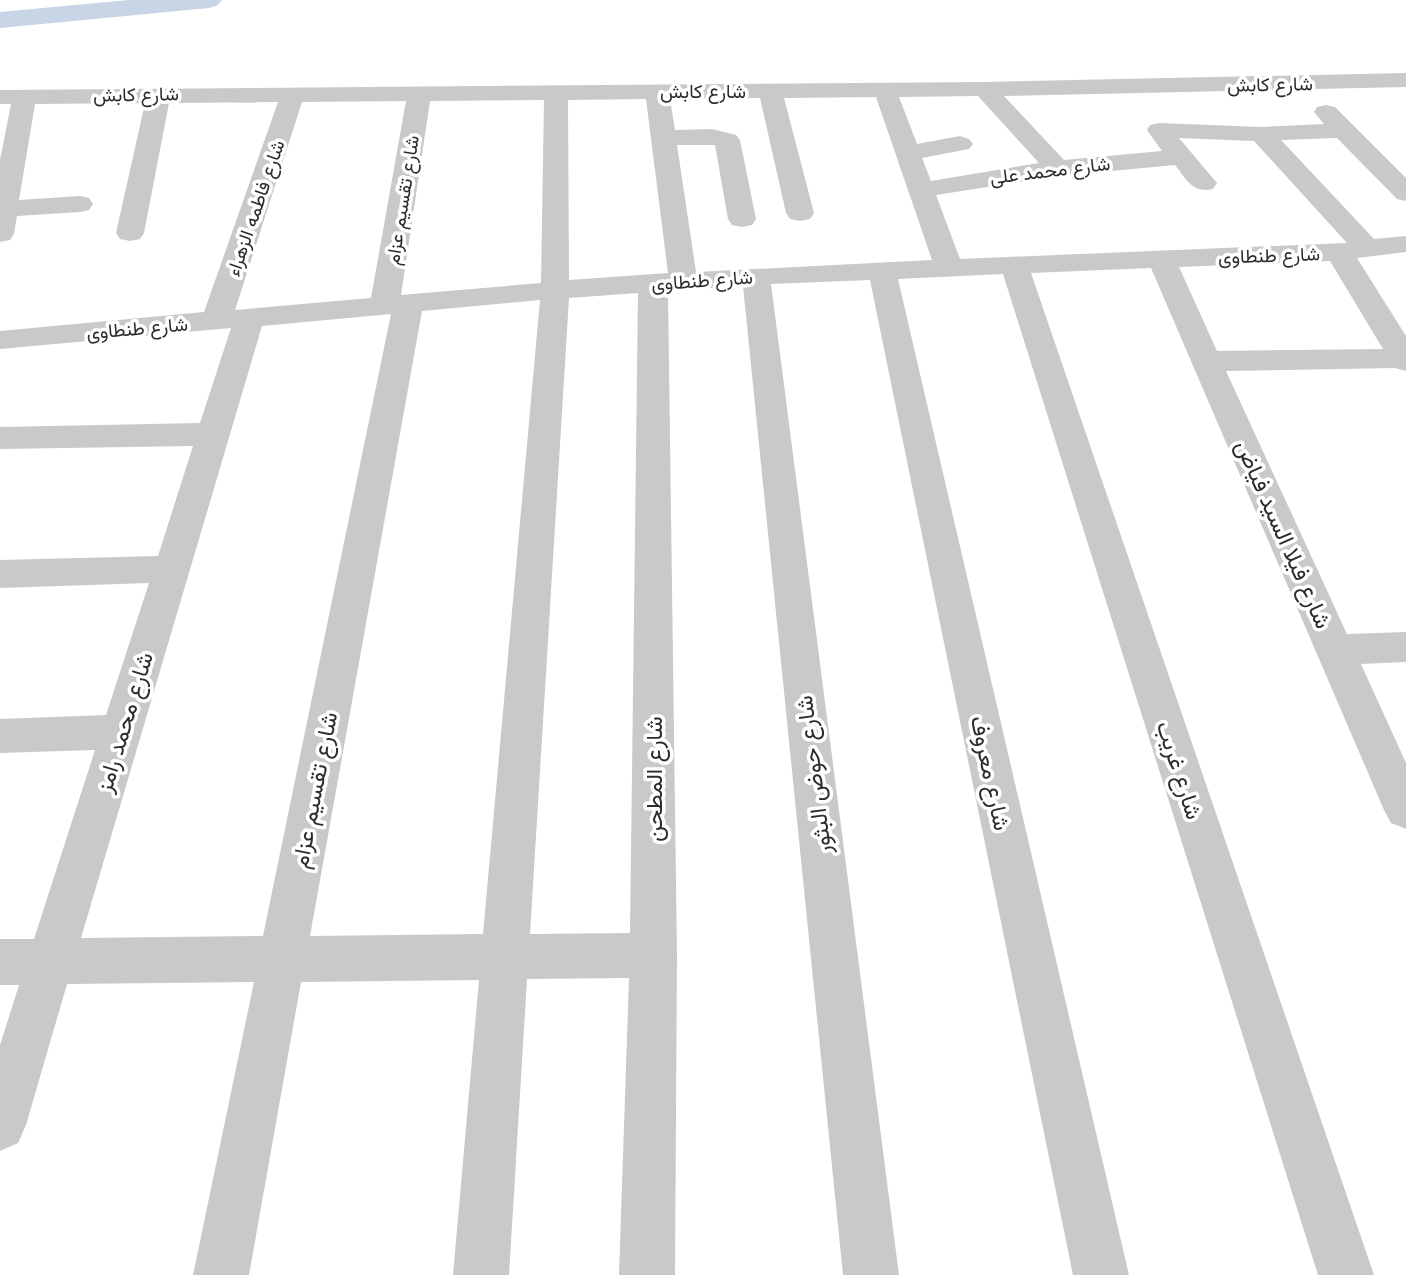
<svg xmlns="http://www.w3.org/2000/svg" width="1406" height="1275" font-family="Quicksand,Vazirmatn,sans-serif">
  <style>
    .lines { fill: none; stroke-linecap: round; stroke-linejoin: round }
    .canal { fill: #c8d5e6; fill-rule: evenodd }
    .minor { fill: #c9c9c9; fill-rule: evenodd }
    .labels { text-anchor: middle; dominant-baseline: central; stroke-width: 7; stroke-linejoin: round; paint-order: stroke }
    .far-street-label { font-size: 19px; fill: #2c2c2c; stroke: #fff }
    .street-label { font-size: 23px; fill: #2c2c2c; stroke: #fff }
  </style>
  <rect width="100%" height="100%" fill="#fff"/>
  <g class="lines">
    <path class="canal" d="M 129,0 L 222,0 L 218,5 L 209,8 L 0,28 L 0,12 Z"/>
    <path class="minor" d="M 1406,73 L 1406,87 L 1004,96 L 1064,160 L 1162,151 L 1147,130 L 1150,125 L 1159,123 L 1261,127 L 1324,124 L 1314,112 L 1317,107 L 1326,105 L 1335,107 L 1406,178 L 1406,201 L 1397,199 L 1337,138 L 1281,140 L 1374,239 L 1406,236 L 1406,252 L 1357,258 L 1406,336 L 1406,371 L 1395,368 L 1226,371 L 1347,634 L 1406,632 L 1406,662 L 1361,664 L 1406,763 L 1406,829 L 1391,823 L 1384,810 L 1151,268 L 1031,273 L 1374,1275 L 1318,1275 L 1003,274 L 898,279 L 1129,1275 L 1073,1275 L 870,280 L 771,284 L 899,1275 L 843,1275 L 743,286 L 668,291 L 677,955 L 675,1275 L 619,1275 L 629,978 L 527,979 L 509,1275 L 453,1275 L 479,980 L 301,982 L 249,1275 L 193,1275 L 254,982 L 67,984 L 26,1125 L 18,1143 L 0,1151 L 0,1045 L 19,985 L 0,985 L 0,939 L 34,939 L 95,750 L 0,753 L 0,719 L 106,715 L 149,583 L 0,588 L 0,560 L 158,556 L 193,446 L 0,449 L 0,427 L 200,423 L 231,328 L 0,349 L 0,331 L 204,312 L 278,102 L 169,103 L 144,233 L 140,239 L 130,241 L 120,239 L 116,233 L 145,103 L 35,104 L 19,200 L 80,196 L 89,198 L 93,204 L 89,210 L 80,212 L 17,216 L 14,234 L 10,240 L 0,242 L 0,160 L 11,104 L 0,104 L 0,90 L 984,82 ZM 978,96 L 1039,163 L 931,181 L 922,158 L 969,149 L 973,144 L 969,139 L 960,136 L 917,144 L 899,97 ZM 876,97 L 932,260 L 696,272 L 677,145 L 715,145 L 728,219 L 732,225 L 742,227 L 752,225 L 756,219 L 740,140 L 736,135 L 712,129 L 675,130 L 670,99 L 760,98 L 786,213 L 790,219 L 800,221 L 810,219 L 814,213 L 784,98 ZM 646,99 L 668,273 L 569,280 L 568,100 ZM 544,100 L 541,283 L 401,295 L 430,101 ZM 406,101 L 371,298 L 235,310 L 302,102 ZM 1179,138 L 1254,141 L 1347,243 L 960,259 L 936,195 L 1058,176 L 1175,165 C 1186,179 1193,194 1213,189 L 1217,183 ZM 1330,261 L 1383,349 L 1217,351 L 1179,267 ZM 638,293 L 630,933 L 530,934 L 569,298 ZM 540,300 L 483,934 L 310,936 L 422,311 ZM 391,314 L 263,936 L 81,938 L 262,326 Z"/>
  </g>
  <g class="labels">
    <g class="far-street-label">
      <text transform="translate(1270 84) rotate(-1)">شارع كابش</text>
      <text x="703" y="91">شارع كابش</text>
      <text transform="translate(136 94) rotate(-1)">شارع كابش</text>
      <text transform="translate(1050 170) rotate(-7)">شارع محمد على</text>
      <text transform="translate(402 200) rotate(-81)">شارع تقسيم عزام</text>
      <text transform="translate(255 208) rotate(-71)">شارع فاطمه الزهراء</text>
      <text transform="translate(1269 255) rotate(-2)">شارع طنطاوى</text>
      <text transform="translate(702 280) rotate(-4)">شارع طنطاوى</text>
      <text transform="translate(137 328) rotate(-5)">شارع طنطاوى</text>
    </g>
    <g class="street-label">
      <text transform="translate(1284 534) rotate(66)">شارع فيلا السيد فياض</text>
      <text transform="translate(124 722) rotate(-73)">شارع محمد رامز</text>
      <text transform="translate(1180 770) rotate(72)">شارع غريب</text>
      <text transform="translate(991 773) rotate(78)">شارع معروف</text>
      <text transform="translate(813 775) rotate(-97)">شارع حوض البثور</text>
      <text transform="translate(653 779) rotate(-90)">شارع المطحن</text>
      <text transform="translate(314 790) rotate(-79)">شارع تقسيم عزام</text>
    </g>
  </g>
</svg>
